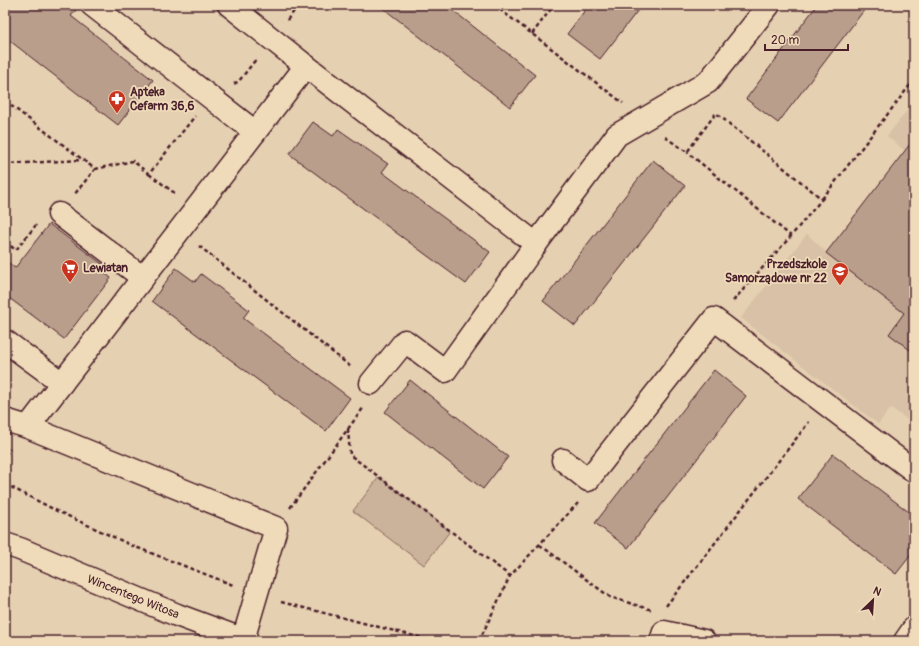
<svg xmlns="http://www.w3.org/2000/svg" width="919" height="646" font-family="Pangolin,sans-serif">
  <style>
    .built { fill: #d8c1a6 }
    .green { fill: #cbb29a; stroke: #8a6862 }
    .building { fill: #b99e8c; stroke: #4a1f2b }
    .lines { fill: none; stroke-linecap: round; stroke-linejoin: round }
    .minor-casing { stroke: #4a1f2b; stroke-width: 25 }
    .path { stroke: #4a1f2b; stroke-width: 2.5; stroke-dasharray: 4 3; stroke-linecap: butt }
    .minor { stroke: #efdbb9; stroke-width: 22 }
    .labels { text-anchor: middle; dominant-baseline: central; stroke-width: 3.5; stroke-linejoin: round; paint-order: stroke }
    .poi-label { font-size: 12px; font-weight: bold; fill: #4a1f2b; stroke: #efdbb9; text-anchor: start }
    .street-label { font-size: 12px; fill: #4a1f2b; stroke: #efdbb9 }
  </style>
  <rect width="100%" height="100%" fill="#e5d0b1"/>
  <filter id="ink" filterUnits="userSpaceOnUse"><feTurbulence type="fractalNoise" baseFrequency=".025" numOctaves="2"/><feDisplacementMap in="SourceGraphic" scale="8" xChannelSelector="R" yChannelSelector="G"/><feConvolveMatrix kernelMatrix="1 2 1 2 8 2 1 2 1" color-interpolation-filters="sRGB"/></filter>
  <g filter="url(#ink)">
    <path class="built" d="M 914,102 L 914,424 L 891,408 L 878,424 L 741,318 L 807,234 L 826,252 L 905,151 L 887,136 Z"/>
    <path class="green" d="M 379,477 L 450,531 L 424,565 L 353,511 Z"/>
    <g class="building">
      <path d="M 5,5 L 80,5 L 71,16 L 153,80 L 118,125 L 5,37 Z"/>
      <path d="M 379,5 L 446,5 L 535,75 L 510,107 Z"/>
      <path d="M 589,5 L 642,5 L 600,59 L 567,34 Z"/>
      <path d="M 817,5 L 868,5 L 778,123 L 746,99 Z"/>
      <path d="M 313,122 L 333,136 L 338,129 L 388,164 L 382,172 L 490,252 L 466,284 L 289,154 Z"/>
      <path d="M 914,139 L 914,353 L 889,334 L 904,313 L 826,253 Z"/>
      <path d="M 653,160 L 685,186 L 575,326 L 543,301 Z"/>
      <path d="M 49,224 L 105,266 L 102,271 L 111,278 L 64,339 L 5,295 L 5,260 L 15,268 Z"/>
      <path d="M 176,268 L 195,282 L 201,274 L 249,310 L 243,318 L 350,398 L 326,431 L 152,301 Z"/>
      <path d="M 714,370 L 746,396 L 628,548 L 595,523 Z"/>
      <path d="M 410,380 L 508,457 L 483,489 L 385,412 Z"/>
      <path d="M 833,454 L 914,516 L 914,551 L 896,574 L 798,499 Z"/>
    </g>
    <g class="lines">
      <defs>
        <g id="minor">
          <path d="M 92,5 L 255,132"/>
          <path d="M 229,5 L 306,66"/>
          <path d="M 59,214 L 143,278"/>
          <path d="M 5,341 L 62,383"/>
          <path d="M 371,383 L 405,341 L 445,371 L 536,244"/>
          <path d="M 5,420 L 28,427"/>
          <path d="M 563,460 L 588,480 L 714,319 L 914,471"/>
          <path d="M 5,544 L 20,549 L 177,615 L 247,641"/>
          <path d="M 243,640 L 276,528 L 28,427 L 306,66 L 536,244 L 617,135 L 708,82 L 769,5"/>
          <path d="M 661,641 L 664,632 L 704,641"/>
          <path d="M 905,641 L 914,628"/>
        </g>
      </defs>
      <use href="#minor" class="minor-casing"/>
      <g class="path">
        <path d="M 494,5 L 623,103"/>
        <path d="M 287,20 L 299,5"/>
        <path d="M 532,34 L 554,5"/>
        <path d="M 234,84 L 239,81 L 257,58"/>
        <path d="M 5,101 L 95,169 L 74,195"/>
        <path d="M 665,137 L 687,152 L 716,113 L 822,199 L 791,236 L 687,152"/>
        <path d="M 5,164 L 82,160"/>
        <path d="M 95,169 L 133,161 L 149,174 L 195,116"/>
        <path d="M 149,174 L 176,194"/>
        <path d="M 822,199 L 914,80"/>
        <path d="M 5,242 L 16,250 L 36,225"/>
        <path d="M 199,246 L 351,367"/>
        <path d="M 733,301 L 791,236"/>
        <path d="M 348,429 L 350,455 L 510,576"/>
        <path d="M 5,455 L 10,449"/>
        <path d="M 5,484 L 55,510 L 133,546 L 233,585"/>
        <path d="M 290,508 L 364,407"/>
        <path d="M 540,545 L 610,597 L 652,610"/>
        <path d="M 281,602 L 434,641"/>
        <path d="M 666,606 L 809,422"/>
        <path d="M 479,641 L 510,576 L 578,503"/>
      </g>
      <use href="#minor" class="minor"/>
    </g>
  </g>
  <defs>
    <symbol id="pharmacy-pin" viewBox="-11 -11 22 30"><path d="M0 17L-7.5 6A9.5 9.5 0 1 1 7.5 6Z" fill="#c8321e" stroke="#efdbb9"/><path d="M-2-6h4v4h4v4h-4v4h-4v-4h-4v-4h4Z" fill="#fff"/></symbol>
    <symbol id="supermarket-pin" viewBox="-11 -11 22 30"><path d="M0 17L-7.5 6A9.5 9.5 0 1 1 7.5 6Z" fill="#c8321e" stroke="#efdbb9"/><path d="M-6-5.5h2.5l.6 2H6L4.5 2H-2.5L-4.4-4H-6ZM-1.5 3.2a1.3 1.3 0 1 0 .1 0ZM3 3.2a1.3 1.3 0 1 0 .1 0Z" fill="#fff"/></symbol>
    <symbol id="school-pin" viewBox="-11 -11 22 30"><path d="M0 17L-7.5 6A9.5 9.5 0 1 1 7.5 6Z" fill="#c8321e" stroke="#efdbb9"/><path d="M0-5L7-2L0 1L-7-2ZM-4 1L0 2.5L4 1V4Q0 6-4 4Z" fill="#fff"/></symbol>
  </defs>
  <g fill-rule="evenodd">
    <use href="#pharmacy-pin" x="107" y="89" width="20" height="27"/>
    <use href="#supermarket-pin" x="60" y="258" width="20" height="27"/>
    <use href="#school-pin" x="830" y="261" width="20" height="27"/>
  </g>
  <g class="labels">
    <g class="poi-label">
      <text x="130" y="92">Apteka<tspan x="130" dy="14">Cefarm 36,6</tspan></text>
      <text x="827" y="264" text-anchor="end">Przedszkole<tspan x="827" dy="14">Samorządowe nr 22</tspan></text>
      <text x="83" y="268">Lewiatan</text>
    </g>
    <g class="street-label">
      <text transform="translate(133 597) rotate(22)">Wincentego Witosa</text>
    </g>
  </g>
  <rect width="919" height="646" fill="none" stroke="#efdbb9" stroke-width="20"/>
  <rect x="10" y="10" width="899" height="626" fill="none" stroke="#4a1f2b" stroke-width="1.5" filter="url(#ink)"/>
  <g transform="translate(873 600) rotate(25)" stroke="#efdbb9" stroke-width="3" paint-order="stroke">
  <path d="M0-3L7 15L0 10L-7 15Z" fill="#4a1f2b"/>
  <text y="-6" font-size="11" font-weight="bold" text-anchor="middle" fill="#4a1f2b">N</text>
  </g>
  <path d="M765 44v6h83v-6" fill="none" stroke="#4a1f2b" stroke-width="2"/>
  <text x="771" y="44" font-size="12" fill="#4a1f2b" stroke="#efdbb9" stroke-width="3" paint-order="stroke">20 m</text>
</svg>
